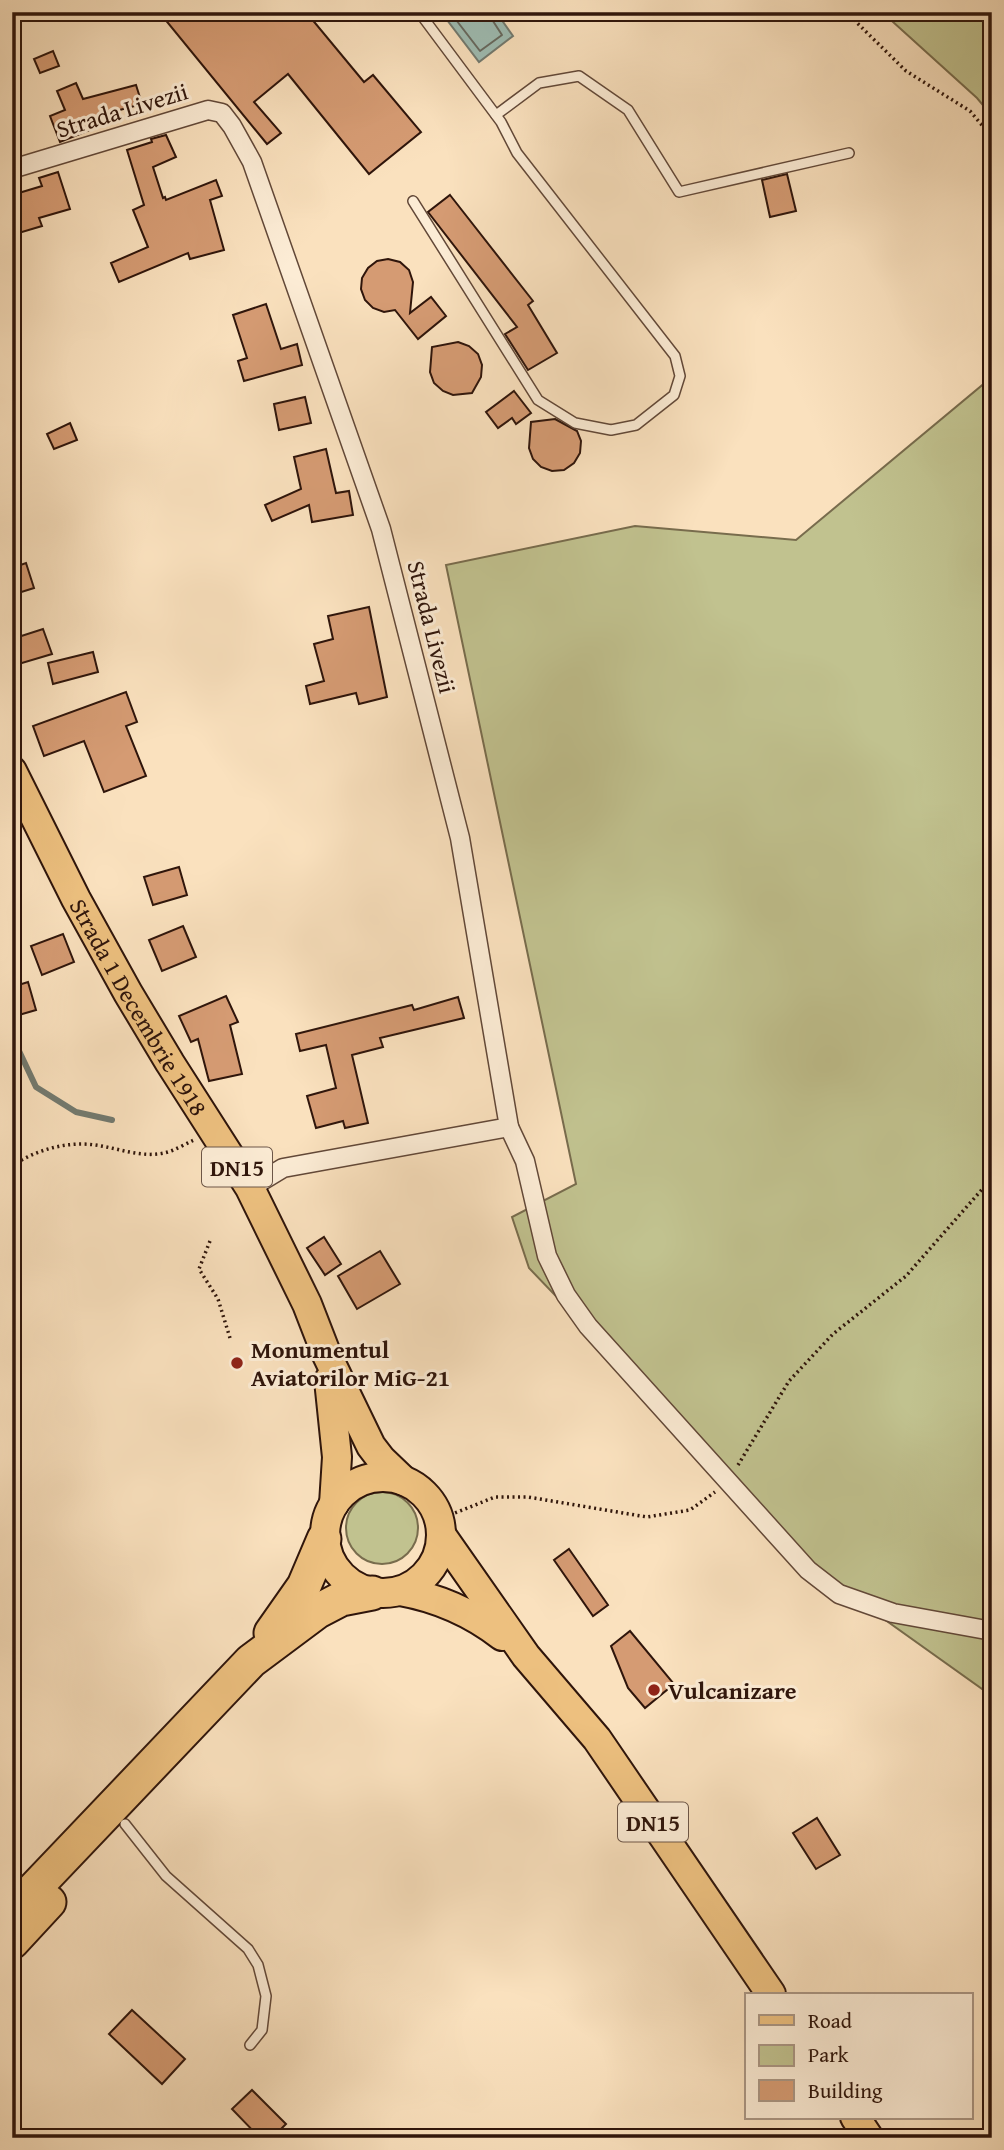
<svg xmlns="http://www.w3.org/2000/svg" width="1004" height="2150" font-family="'Gentium Book Plus',serif">
  <style>
    .green { fill: #c1c28f; stroke: #786c4d; stroke-width: 2 }
    .water { fill: #9ebdb4; stroke: #727a70; stroke-width: 2 }
    .lines { fill: none; stroke-linecap: round; stroke-linejoin: round }
    .shore { stroke: #666960; stroke-width: 2 }
    .stream { stroke: #727a70; stroke-width: 6 }
    .building { fill: #d59b73; stroke: #2f150b; stroke-width: 2 }
    .service-casing { stroke: #624838; stroke-width: 12 }
    .minor-casing { stroke: #624838; stroke-width: 21 }
    .primary-casing { stroke: #2f150b; stroke-width: 32 }
    .motorway-casing { stroke: #2f150b; stroke-width: 37 }
    .path { stroke: #2f150b; stroke-width: 3.5; stroke-dasharray: 2 3.5; stroke-linecap: butt }
    .service { stroke: #fcecd5; stroke-width: 9 }
    .minor { stroke: #fcecd5; stroke-width: 18 }
    .primary { stroke: #edc07f; stroke-width: 28 }
    .motorway { stroke: #edc07f; stroke-width: 33 }
    .poi-dot { fill: #8f2418; stroke: #fcecd5; stroke-width: 2.5 }
    .labels { text-anchor: middle; dominant-baseline: central; stroke-width: 6; stroke-linejoin: round; paint-order: stroke }
    .shield { fill: #fcecd5; stroke: #6c5648; stroke-width: 2 }
    .shield-label { font-size: 23px; font-weight: bold; fill: #2f150b }
    .street-label { font-size: 24px; fill: #2f150b; stroke: #fcecd5 }
    .poi-label { font-size: 24px; font-weight: bold; fill: #2f150b; stroke: #fcecd5; text-anchor: start }
  </style>
  <rect width="100%" height="100%" fill="#fae1be"/>
  <filter id="stains"><feTurbulence type="fractalNoise" baseFrequency=".00286" numOctaves="4"/><feColorMatrix values="0 0 0 0 .2 0 0 0 0 .09 0 0 0 0 .02 0 0 0 .5 -.17"/></filter>
  <radialGradient id="worn" r=".72"><stop offset=".6" stop-color="#630" stop-opacity="0"/><stop offset="1" stop-color="#630" stop-opacity=".3"/></radialGradient>
  <g class="green">
    <path d="M 882,12 L 992,12 L 992,116 L 977,98 Z"/>
    <path d="M 992,377 L 992,1696 L 825,1577 L 529,1268 L 512,1217 L 576,1184 L 446,565 L 635,526 L 796,540 Z"/>
    <circle cx="382" cy="1528" r="36"/>
  </g>
  <path class="water" d="M 441,12 L 496,12 L 513,36 L 479,62 Z"/>
  <g class="lines">
    <path class="shore" d="M 450,12 L 480,51 L 502,35 L 491,18 L 491,12"/>
    <path class="stream" d="M 12,1036 L 36,1087 L 76,1112 L 112,1120"/>
  </g>
  <g class="building">
    <path d="M 159,12 L 306,12 L 364,82 L 373,75 L 421,132 L 369,174 L 288,74 L 254,102 L 281,133 L 267,144 Z"/>
    <path d="M 53,51 L 59,66 L 40,73 L 34,59 Z"/>
    <path d="M 76,83 L 83,99 L 136,85 L 142,104 L 86,119 L 90,130 L 60,142 L 50,116 L 65,110 L 57,91 Z"/>
    <path d="M 166,135 L 176,157 L 153,167 L 163,198 L 165,197 L 166,200 L 216,180 L 222,196 L 210,200 L 224,250 L 190,259 L 188,253 L 119,282 L 111,263 L 148,247 L 133,210 L 144,205 L 127,150 L 152,142 L 151,139 Z"/>
    <path d="M 58,172 L 70,209 L 39,218 L 42,226 L 12,235 L 12,195 L 42,186 L 39,178 Z"/>
    <path d="M 787,174 L 796,211 L 770,217 L 762,180 Z"/>
    <path d="M 450,195 L 533,301 L 528,305 L 557,353 L 528,370 L 505,334 L 517,327 L 428,212 Z"/>
    <path d="M 388,259 L 400,262 L 409,270 L 413,282 L 410,313 L 431,297 L 446,316 L 418,339 L 395,310 L 384,312 L 373,308 L 365,300 L 361,289 L 362,278 L 368,268 L 377,261 Z"/>
    <path d="M 266,304 L 281,349 L 297,344 L 302,365 L 244,381 L 238,361 L 247,358 L 233,315 Z"/>
    <path d="M 458,342 L 469,346 L 478,354 L 482,365 L 481,377 L 472,393 L 453,395 L 443,391 L 434,383 L 430,372 L 432,347 Z"/>
    <path d="M 514,391 L 531,413 L 516,424 L 512,418 L 498,428 L 486,412 Z"/>
    <path d="M 305,397 L 311,423 L 279,430 L 274,404 Z"/>
    <path d="M 555,419 L 577,431 L 581,441 L 580,453 L 574,463 L 564,470 L 552,471 L 541,467 L 533,459 L 529,448 L 531,422 Z"/>
    <path d="M 70,423 L 77,440 L 54,449 L 47,434 Z"/>
    <path d="M 326,449 L 336,493 L 349,491 L 353,515 L 312,522 L 309,505 L 272,521 L 265,505 L 301,489 L 294,457 Z"/>
    <path d="M 26,563 L 34,588 L 12,595 L 12,568 Z"/>
    <path d="M 369,607 L 387,697 L 359,704 L 356,693 L 310,704 L 306,686 L 324,681 L 314,644 L 333,639 L 328,616 Z"/>
    <path d="M 43,629 L 52,654 L 12,666 L 12,639 Z"/>
    <path d="M 93,652 L 98,672 L 53,684 L 48,663 Z"/>
    <path d="M 126,692 L 137,722 L 126,726 L 146,776 L 104,792 L 84,741 L 44,756 L 33,726 Z"/>
    <path d="M 179,867 L 187,895 L 153,905 L 144,877 Z"/>
    <path d="M 183,926 L 196,957 L 162,971 L 149,940 Z"/>
    <path d="M 63,934 L 74,962 L 42,975 L 31,946 Z"/>
    <path d="M 28,982 L 36,1010 L 12,1017 L 12,987 Z"/>
    <path d="M 226,996 L 238,1022 L 230,1025 L 242,1074 L 209,1081 L 198,1039 L 191,1042 L 179,1016 Z"/>
    <path d="M 458,997 L 464,1018 L 380,1038 L 383,1047 L 352,1055 L 368,1123 L 345,1128 L 343,1121 L 316,1128 L 307,1096 L 336,1088 L 326,1045 L 300,1051 L 296,1034 L 412,1005 L 414,1010 Z"/>
    <path d="M 324,1237 L 341,1264 L 325,1275 L 307,1248 Z"/>
    <path d="M 380,1251 L 400,1284 L 357,1309 L 338,1276 Z"/>
    <path d="M 569,1549 L 608,1605 L 593,1616 L 554,1560 Z"/>
    <path d="M 630,1631 L 674,1684 L 645,1708 L 628,1688 L 611,1646 Z"/>
    <path d="M 817,1818 L 840,1855 L 816,1869 L 793,1833 Z"/>
    <path d="M 132,2010 L 185,2059 L 162,2084 L 109,2034 Z"/>
    <path d="M 252,2090 L 286,2124 L 272,2138 L 260,2138 L 232,2109 Z"/>
  </g>
  <g class="lines">
    <defs>
      <g id="service">
        <path d="M 496,115 L 539,83 L 579,76 L 628,110 L 679,192 L 849,153"/>
        <path d="M 413,201 L 538,400 L 575,423 L 611,430 L 636,425 L 674,395 L 680,376 L 675,356 L 517,153 L 501,122 L 419,12"/>
        <path d="M 125,1824 L 166,1876 L 248,1949 L 258,1965 L 266,1996 L 262,2030 L 250,2045"/>
      </g>
      <g id="minor">
        <path d="M 12,169 L 208,110 L 222,113 L 232,126 L 252,162 L 381,529 L 460,838 L 509,1127 L 283,1168 L 250,1188"/>
        <path d="M 509,1127 L 525,1161 L 547,1256 L 566,1295 L 588,1326 L 808,1570 L 839,1594 L 893,1613 L 992,1631"/>
      </g>
      <g id="primary">
        <path id="s1" d="M 12,771 L 76,899 L 128,993 L 170,1063 L 250,1188 L 307,1304 L 326,1353 L 371,1446 L 381,1459 L 404,1481"/>
        <path d="M 329,1380 L 337,1457 L 334,1504"/>
        <circle cx="383" cy="1535" r="58"/>
        <path d="M 442,1536 L 526,1656 L 597,1739 L 771,1994"/>
        <path d="M 400,1591 C 439,1598 471,1612 502,1636"/>
        <path d="M 855,2117 L 869,2138"/>
      </g>
      <g id="motorway">
        <path d="M 271,1633 L 304,1586 L 324,1539"/>
        <path d="M 12,1912 L 251,1661 L 318,1611 L 341,1599 L 372,1593"/>
        <path d="M 12,1942 L 49,1902"/>
      </g>
    </defs>
    <use href="#service" class="service-casing"/>
    <use href="#minor" class="minor-casing"/>
    <use href="#primary" class="primary-casing"/>
    <use href="#motorway" class="motorway-casing"/>
    <g class="path">
      <path d="M 846,12 L 906,71 L 970,111 L 992,137"/>
      <path d="M 12,1166 C 35,1150 67,1141 95,1145 C 118,1148 141,1158 164,1153 C 174,1151 185,1144 194,1140"/>
      <path d="M 210,1241 L 199,1269 L 218,1299 L 230,1338"/>
      <path d="M 738,1465 L 789,1381 L 833,1334 L 906,1276 L 992,1178"/>
      <path d="M 450,1515 L 495,1497 L 528,1497 L 647,1517 L 690,1510 L 715,1492"/>
    </g>
    <use href="#service" class="service"/>
    <use href="#minor" class="minor"/>
    <use href="#primary" class="primary"/>
    <use href="#motorway" class="motorway"/>
  </g>
  <g class="poi-dot">
    <circle cx="237" cy="1363" r="7"/>
    <circle cx="654" cy="1690" r="7"/>
  </g>
  <g class="labels">
    <g class="shield">
      <rect x="202" y="1147.5" width="70" height="39" rx="5"/>
      <rect x="618" y="1802.5" width="70" height="39" rx="5"/>
    </g>
    <g class="shield-label">
      <text x="237" y="1167">DN15</text>
      <text x="653" y="1822">DN15</text>
    </g>
    <g class="street-label">
      <text transform="translate(122 110) rotate(-17)">Strada Livezii</text>
      <text transform="translate(432 627) rotate(76)">Strada Livezii</text>
      <text stroke="none"><textPath href="#s1" startOffset="268">Strada 1 Decembrie 1918</textPath></text>
    </g>
    <g class="poi-label">
      <text x="251" y="1349">Monumentul<tspan x="251" dy="28">Aviatorilor MiG-21</tspan></text>
      <text x="668" y="1690">Vulcanizare</text>
    </g>
  </g>
  <rect width="1004" height="2150" fill="none" stroke="#fae1be" stroke-width="42"/>
  <rect x="14" y="14" width="976" height="2122" fill="none" stroke="#2f150b" stroke-width="3.5"/>
  <rect x="21" y="21" width="962" height="2108" fill="none" stroke="#2f150b" stroke-width="2"/>
  <rect x="745" y="1993" width="228" height="126" fill="#fcecd5" stroke="#aa9684" stroke-width="2"/>
  <rect x="759" y="2015" width="35" height="10" fill="#edc07f" stroke="#aa9684" stroke-width="2"/>
  <text x="808" y="2028" font-size="21" fill="#2f150b">Road</text>
  <rect x="759" y="2045" width="35" height="21" fill="#c1c28f" stroke="#aa9684" stroke-width="2"/>
  <text x="808" y="2062" font-size="21" fill="#2f150b">Park</text>
  <rect x="759" y="2080" width="35" height="21" fill="#d59b73" stroke="#aa9684" stroke-width="2"/>
  <text x="808" y="2098" font-size="21" fill="#2f150b">Building</text>
  <rect width="100%" height="100%" filter="url(#stains)"/>
  <rect width="100%" height="100%" fill="url(#worn)"/>
</svg>
